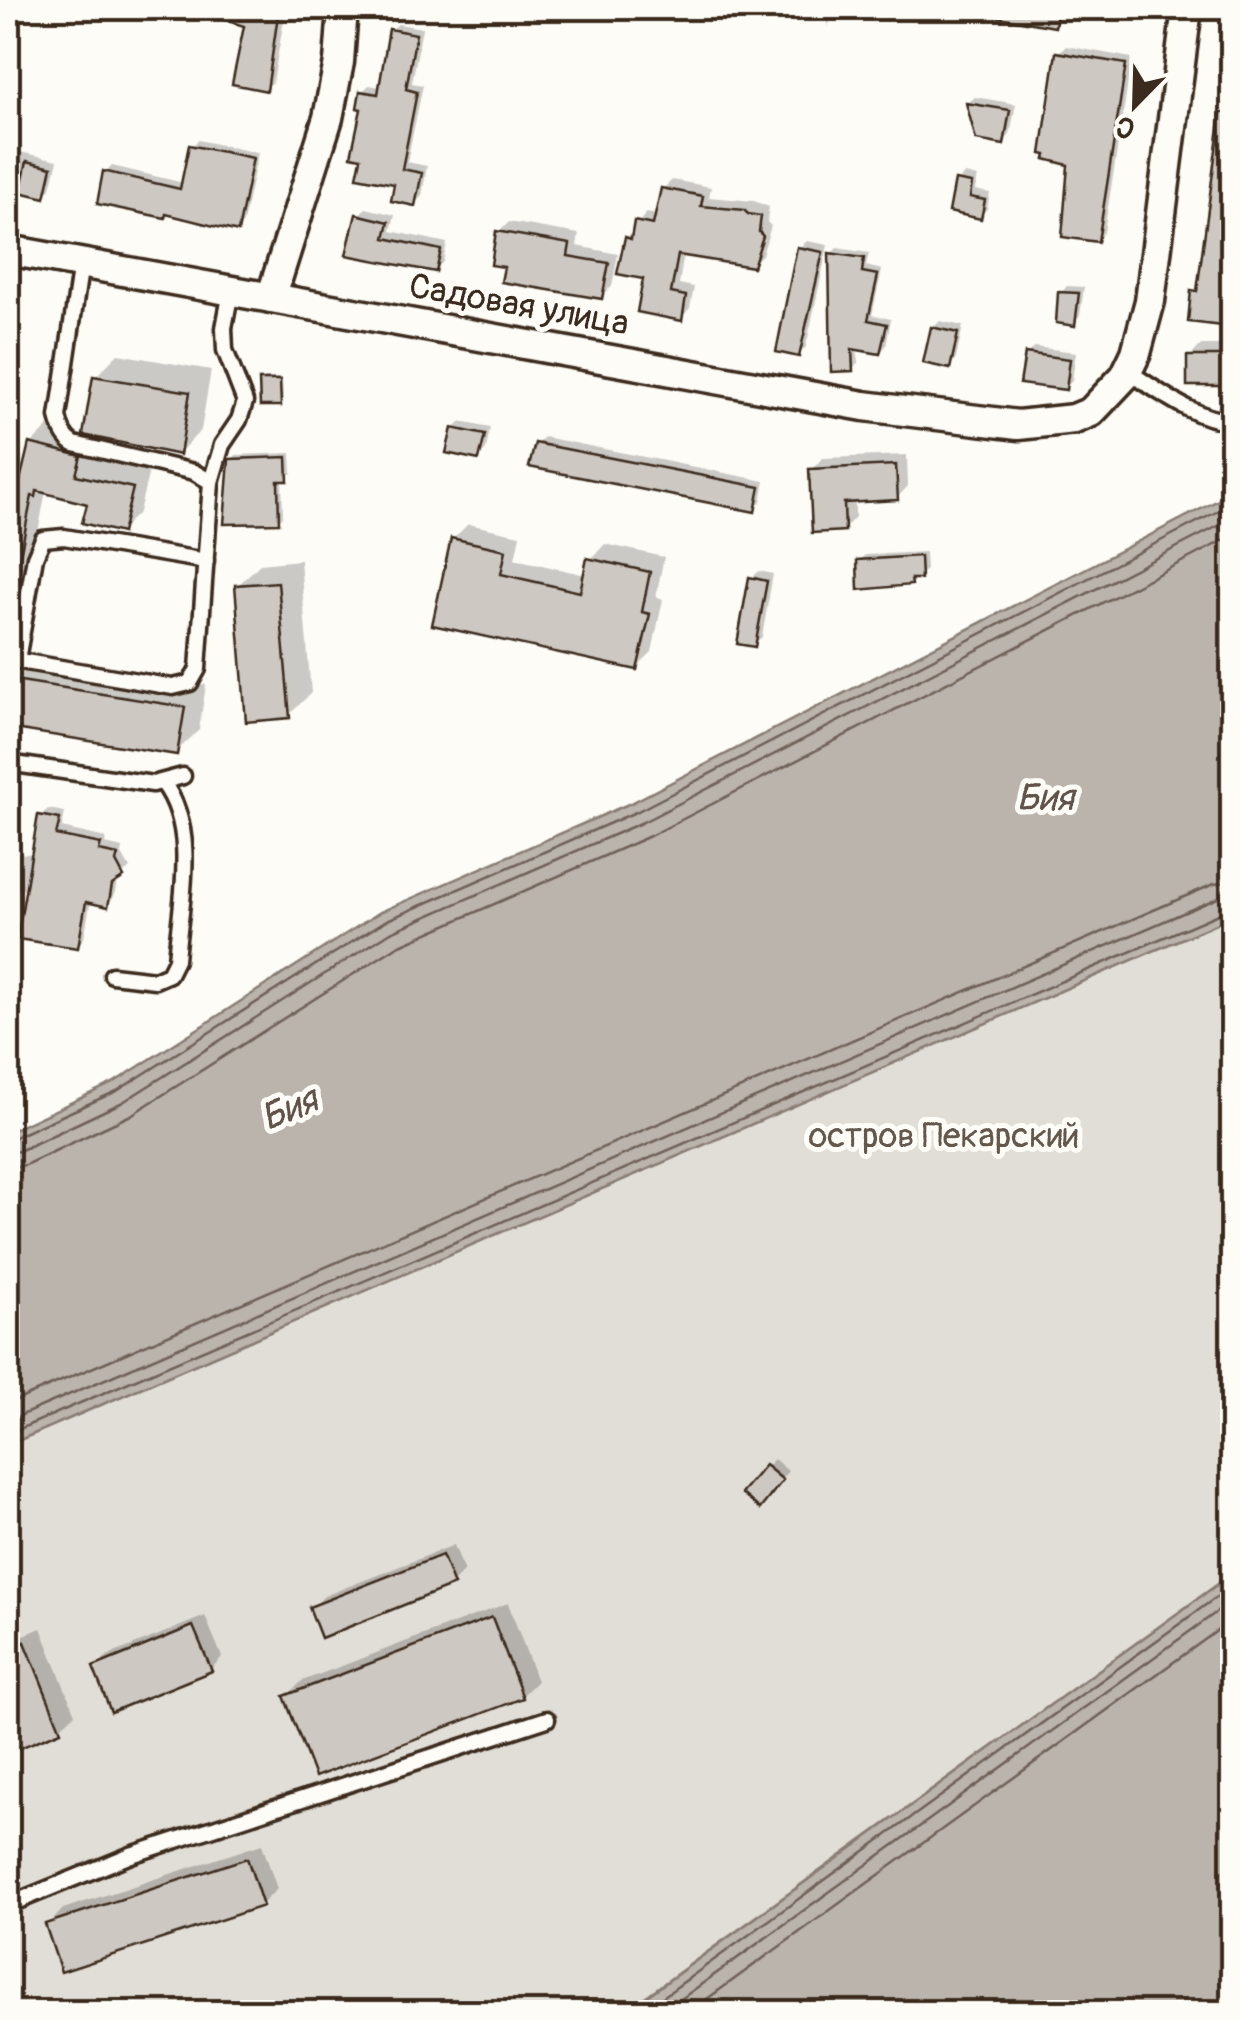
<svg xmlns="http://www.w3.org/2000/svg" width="1240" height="2020" font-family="Pangolin,sans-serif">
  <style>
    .green { fill: #e1ded7; stroke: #8e847a; stroke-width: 2.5 }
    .water { fill: #bbb4ad; stroke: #887d74; stroke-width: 2.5 }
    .shadow { fill: #0003 }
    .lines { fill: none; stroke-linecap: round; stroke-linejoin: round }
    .shore { stroke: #6e6157; stroke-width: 2.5 }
    .building { fill: #cdc8c2; stroke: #3b2a1e; stroke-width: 2.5 }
    .service-casing { stroke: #3b2a1e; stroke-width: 21 }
    .minor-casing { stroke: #3b2a1e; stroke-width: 35 }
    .service { stroke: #fdfcf7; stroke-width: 14 }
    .minor { stroke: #fdfcf7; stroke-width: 28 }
    .labels { text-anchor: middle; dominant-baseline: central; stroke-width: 10; stroke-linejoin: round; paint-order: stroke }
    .street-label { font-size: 35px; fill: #3b2a1e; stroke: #fdfcf7 }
    .park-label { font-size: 35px; fill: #64574c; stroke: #fdfcf7 }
    .water-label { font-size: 38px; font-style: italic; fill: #615349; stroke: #fdfcf7 }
  </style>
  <rect width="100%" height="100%" fill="#fdfcf7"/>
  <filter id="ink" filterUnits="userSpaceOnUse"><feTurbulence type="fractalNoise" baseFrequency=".01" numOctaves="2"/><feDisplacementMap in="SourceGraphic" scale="20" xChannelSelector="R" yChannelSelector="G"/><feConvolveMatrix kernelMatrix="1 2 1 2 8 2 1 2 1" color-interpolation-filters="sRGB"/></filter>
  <g filter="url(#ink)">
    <path class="green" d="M 1232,917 L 1232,1574 L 624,2012 L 8,2012 L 8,1445 Z"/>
    <g class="water">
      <path d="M 1232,493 L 1232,917 L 8,1445 L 8,1132 L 113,1083 L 380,912 L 633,802 Z"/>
      <path d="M 1232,1574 L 1232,2012 L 624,2012 L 625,2012 Z"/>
    </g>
    <g class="shadow">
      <path d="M 232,8 L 286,8 L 273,82 L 266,88 L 247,25 L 230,19 Z"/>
      <path d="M 824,8 L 835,8 L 828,27 Z"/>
      <path d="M 1015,8 L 1066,8 L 1065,13 L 1054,25 L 1013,18 Z"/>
      <path d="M 1231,23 L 1232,23 L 1232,51 L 1223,49 Z"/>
      <path d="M 398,24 L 422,28 L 412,83 L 423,85 L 407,162 L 427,166 L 422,196 L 415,203 L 396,182 L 364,107 L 362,92 L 369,85 L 381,87 L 391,30 Z"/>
      <path d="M 1066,46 L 1132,58 L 1104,232 L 1097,239 L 1071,163 L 1058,53 Z"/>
      <path d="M 1232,84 L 1232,324 L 1191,319 L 1194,291 L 1201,284 L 1220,137 Z"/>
      <path d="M 975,97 L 1016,104 L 1010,135 L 1003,142 L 978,138 L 968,103 Z"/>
      <path d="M 8,107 L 19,110 L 11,150 L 58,160 L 51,188 L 44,195 L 8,185 Z"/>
      <path d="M 198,140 L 258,153 L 243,223 L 237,229 L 168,212 L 164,216 L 106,172 L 112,166 L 184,183 L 192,146 Z"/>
      <path d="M 965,174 L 978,177 L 975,190 L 990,193 L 987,209 L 980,216 L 958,181 Z"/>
      <path d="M 672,180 L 711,187 L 709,197 L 754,201 L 769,207 L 767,222 L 771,226 L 762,255 L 752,264 L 684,254 L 679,284 L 694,287 L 690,308 L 681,318 L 646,277 L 627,238 L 646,213 L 658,215 L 663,189 Z"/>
      <path d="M 366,208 L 395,215 L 391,231 L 447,243 L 443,262 L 435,269 L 378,257 L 358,215 Z"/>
      <path d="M 509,222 L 579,234 L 577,246 L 618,254 L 612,286 L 601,296 L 499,232 Z"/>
      <path d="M 807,241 L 828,245 L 806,347 L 798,355 L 799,248 Z"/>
      <path d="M 837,248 L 869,253 L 866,266 L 882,270 L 872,315 L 891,319 L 886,346 L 880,352 L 857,347 L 858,363 L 852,369 L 831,254 Z"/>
      <path d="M 1067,286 L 1084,287 L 1080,316 L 1074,323 L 1061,293 Z"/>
      <path d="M 940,321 L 963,326 L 956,359 L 949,366 L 933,328 Z"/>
      <path d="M 1201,345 L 1232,345 L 1232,408 L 1229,408 L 1229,384 L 1190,357 Z"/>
      <path d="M 1034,347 L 1076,352 L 1072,381 L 1065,388 L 1027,354 Z"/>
      <path d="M 118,354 L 211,370 L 201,430 L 179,453 L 98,436 L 93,457 L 149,471 L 139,512 L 121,530 L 90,502 L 46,491 L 20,625 L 8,638 L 8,504 L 16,506 L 31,444 L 49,426 L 85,436 L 95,377 Z"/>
      <path d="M 265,378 L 282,378 L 283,400 L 280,403 L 262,381 Z"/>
      <path d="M 461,422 L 490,428 L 486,450 L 479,457 L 454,429 Z"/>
      <path d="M 544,437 L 765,481 L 761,502 L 754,509 L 537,444 Z"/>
      <path d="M 291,453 L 292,473 L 282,478 L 283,516 L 278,521 L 231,461 L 236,455 Z"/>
      <path d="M 907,455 L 908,486 L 897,498 L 855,500 L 855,517 L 844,529 L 811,470 L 823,458 Z"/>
      <path d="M 468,524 L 520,535 L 515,559 L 586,575 L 590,560 L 605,544 L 664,557 L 656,597 L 663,599 L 652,652 L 637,667 L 435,623 L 453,539 Z"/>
      <path d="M 925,552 L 926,570 L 911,582 L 859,561 L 865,555 Z"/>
      <path d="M 300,560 L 311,693 L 288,716 L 237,586 L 260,564 Z"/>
      <path d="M 759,571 L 773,574 L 762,637 L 754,644 L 752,578 Z"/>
      <path d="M 17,656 L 206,685 L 199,730 L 176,752 L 8,725 L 8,665 Z"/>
      <path d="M 48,809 L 65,812 L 62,828 L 106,838 L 105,844 L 123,848 L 122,854 L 130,868 L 118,878 L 114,897 L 107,904 L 91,900 L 84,938 L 77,946 L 29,890 L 8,888 L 8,853 L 33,854 L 40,816 Z"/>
      <path d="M 774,1459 L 788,1471 L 766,1498 L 767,1466 Z"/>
      <path d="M 454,1545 L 464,1571 L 453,1582 L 312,1608 L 324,1596 Z"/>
      <path d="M 508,1603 L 537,1681 L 522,1696 L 287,1696 L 302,1681 Z"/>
      <path d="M 205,1616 L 222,1657 L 211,1669 L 96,1668 L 107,1656 Z"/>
      <path d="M 41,1628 L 75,1714 L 59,1729 L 8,1750 L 8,1642 Z"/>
      <path d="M 262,1844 L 277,1889 L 262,1904 L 48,1925 L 63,1909 Z"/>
    </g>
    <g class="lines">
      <g class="shore">
        <path d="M 8,1140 L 117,1091 L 385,921 L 638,811 L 1232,504"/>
        <path d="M 8,1153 L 19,1151 L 123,1102 L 391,932 L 643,822 L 1232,519"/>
        <path d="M 8,1168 L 25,1165 L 131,1115 L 398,946 L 650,836 L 1232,536"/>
        <path d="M 8,1404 L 1214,884 L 1232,881"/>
        <path d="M 8,1421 L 1220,897 L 1232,896"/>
        <path d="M 8,1434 L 1232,908"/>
        <path d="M 642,2012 L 1232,1586"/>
        <path d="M 663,2012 L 1232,1601"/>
        <path d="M 689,2012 L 1232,1620"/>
      </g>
    </g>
    <g class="building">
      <path d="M 198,8 L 279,8 L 267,91 L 232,84 L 244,26 L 198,11 Z"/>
      <path d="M 998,8 L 1058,8 L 1055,27 L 998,17 Z"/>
      <path d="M 389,29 L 416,34 L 406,89 L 417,92 L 402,169 L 422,173 L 415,206 L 391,201 L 394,184 L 357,177 L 361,158 L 351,156 L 361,109 L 357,108 L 360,91 L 378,94 Z"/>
      <path d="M 1056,52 L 1126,64 L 1098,242 L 1062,237 L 1068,165 L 1045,159 L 1046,155 L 1041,154 Z"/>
      <path d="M 966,103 L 1010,110 L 1004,145 L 976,140 Z"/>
      <path d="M 1221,112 L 1232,113 L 1232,244 L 1228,275 L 1232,276 L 1232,327 L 1188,322 L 1191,290 L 1197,291 Z"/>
      <path d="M 189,145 L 253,158 L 238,232 L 166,214 L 165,218 L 97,204 L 103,171 L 180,189 Z"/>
      <path d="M 27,161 L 52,167 L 45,198 L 20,192 Z"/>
      <path d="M 955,180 L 972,183 L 970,197 L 985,200 L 981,219 L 949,212 Z"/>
      <path d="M 661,188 L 703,196 L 701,206 L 744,210 L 748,214 L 761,216 L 759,232 L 763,236 L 753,267 L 678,255 L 671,293 L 686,296 L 682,321 L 637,312 L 643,279 L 617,274 L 625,237 L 631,239 L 634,221 L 653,225 Z"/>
      <path d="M 356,214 L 389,222 L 385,238 L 441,250 L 436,272 L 346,255 Z"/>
      <path d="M 496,231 L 570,244 L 568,256 L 609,263 L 602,299 L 501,282 L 504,267 L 491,265 Z"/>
      <path d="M 797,247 L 823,252 L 799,357 L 776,352 Z"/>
      <path d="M 829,253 L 864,258 L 862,272 L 878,275 L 868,320 L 887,324 L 880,354 L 852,349 L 853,371 L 831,372 Z"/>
      <path d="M 1058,292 L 1079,293 L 1075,326 L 1056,323 Z"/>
      <path d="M 931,327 L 958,333 L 950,369 L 923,363 Z"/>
      <path d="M 1025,353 L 1070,359 L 1066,390 L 1020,384 Z"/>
      <rect x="1187" y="356" width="45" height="30"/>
      <path d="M 93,376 L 190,392 L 180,455 L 83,435 Z"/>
      <path d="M 259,380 L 280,380 L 281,406 L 260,406 Z"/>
      <path d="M 452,428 L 485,435 L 479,460 L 446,453 Z"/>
      <path d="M 29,443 L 81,456 L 76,475 L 133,488 L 122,533 L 82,523 L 87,504 L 37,491 L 36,497 L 32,496 L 16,576 L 8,575 L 8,531 Z"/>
      <path d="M 535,443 L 760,487 L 755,512 L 529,467 Z"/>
      <path d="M 287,457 L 288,481 L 278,481 L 279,523 L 224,524 L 229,459 Z"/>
      <path d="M 896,465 L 898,500 L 844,503 L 845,531 L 812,533 L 809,469 Z"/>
      <path d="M 451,538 L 506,550 L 501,574 L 580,592 L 587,558 L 650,572 L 642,612 L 650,614 L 637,670 L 432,625 Z"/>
      <path d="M 920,556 L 921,579 L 911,579 L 912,585 L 858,590 L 857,560 Z"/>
      <path d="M 749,577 L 767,581 L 755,647 L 737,644 Z"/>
      <path d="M 278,582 L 290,718 L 246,722 L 235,585 Z"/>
      <path d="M 8,679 L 185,707 L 177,755 L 8,728 Z"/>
      <path d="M 38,815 L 60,819 L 56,835 L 101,844 L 99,851 L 118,855 L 116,862 L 124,877 L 112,885 L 108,907 L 86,902 L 78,948 L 17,939 Z"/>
      <path d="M 765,1465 L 783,1480 L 760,1509 L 741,1493 Z"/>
      <path d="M 442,1555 L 454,1585 L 321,1638 L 309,1607 Z"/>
      <path d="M 492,1617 L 523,1698 L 315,1777 L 284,1696 Z"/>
      <path d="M 193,1626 L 212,1671 L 111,1712 L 93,1667 Z"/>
      <path d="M 25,1642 L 61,1731 L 8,1753 L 8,1649 Z"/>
      <path d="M 247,1858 L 263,1906 L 61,1972 L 45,1924 Z"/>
    </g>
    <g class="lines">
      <defs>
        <g id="service">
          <path d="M 1127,371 C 1161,392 1192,418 1232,422"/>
          <path d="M 211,482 L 222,445 L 239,420 L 245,402 L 225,350 L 224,328 L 231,291"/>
          <path d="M 8,659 L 173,687 L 190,683 L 198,669 L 211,482 L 194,472 L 74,444 C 63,437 61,428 58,417 L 81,263"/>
          <path d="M 17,660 L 35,557 L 43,539 L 64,537 L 206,561"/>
          <path d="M 8,763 L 153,784 L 183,776"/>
          <path d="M 112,975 L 155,980 L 169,974 L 176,960 C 180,904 199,830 163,783"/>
          <path d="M 8,1905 L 131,1855 L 547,1719"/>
        </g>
        <g id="minor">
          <path d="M 8,250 L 864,406 L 1018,425 L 1074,419 L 1091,412 L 1125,376 L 1136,353 L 1150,301 L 1187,8"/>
          <path d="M 271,298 L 328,118 L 339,62 L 343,8"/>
        </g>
      </defs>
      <use href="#service" class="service-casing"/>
      <use href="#minor" class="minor-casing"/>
      <use href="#service" class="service"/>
      <use href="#minor" class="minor"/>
    </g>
  </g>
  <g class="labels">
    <g class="street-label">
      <text transform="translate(519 305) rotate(10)">Садовая улица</text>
    </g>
    <g class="park-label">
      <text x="944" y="1136">остров Пекарский</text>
    </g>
    <g class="water-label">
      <text x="1045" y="798">Бия</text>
      <text transform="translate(289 1109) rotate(-23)">Бия</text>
    </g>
  </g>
  <rect width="1240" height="2020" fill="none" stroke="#fdfcf7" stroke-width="40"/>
  <rect x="20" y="20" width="1200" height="1980" fill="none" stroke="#3b2a1e" stroke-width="4" filter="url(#ink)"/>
  <g transform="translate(1135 105) rotate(203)" stroke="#fdfcf7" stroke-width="8" paint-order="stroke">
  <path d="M0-8L18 38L0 25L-18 38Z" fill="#3b2a1e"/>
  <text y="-15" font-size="28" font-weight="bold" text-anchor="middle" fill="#3b2a1e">С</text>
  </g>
</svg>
